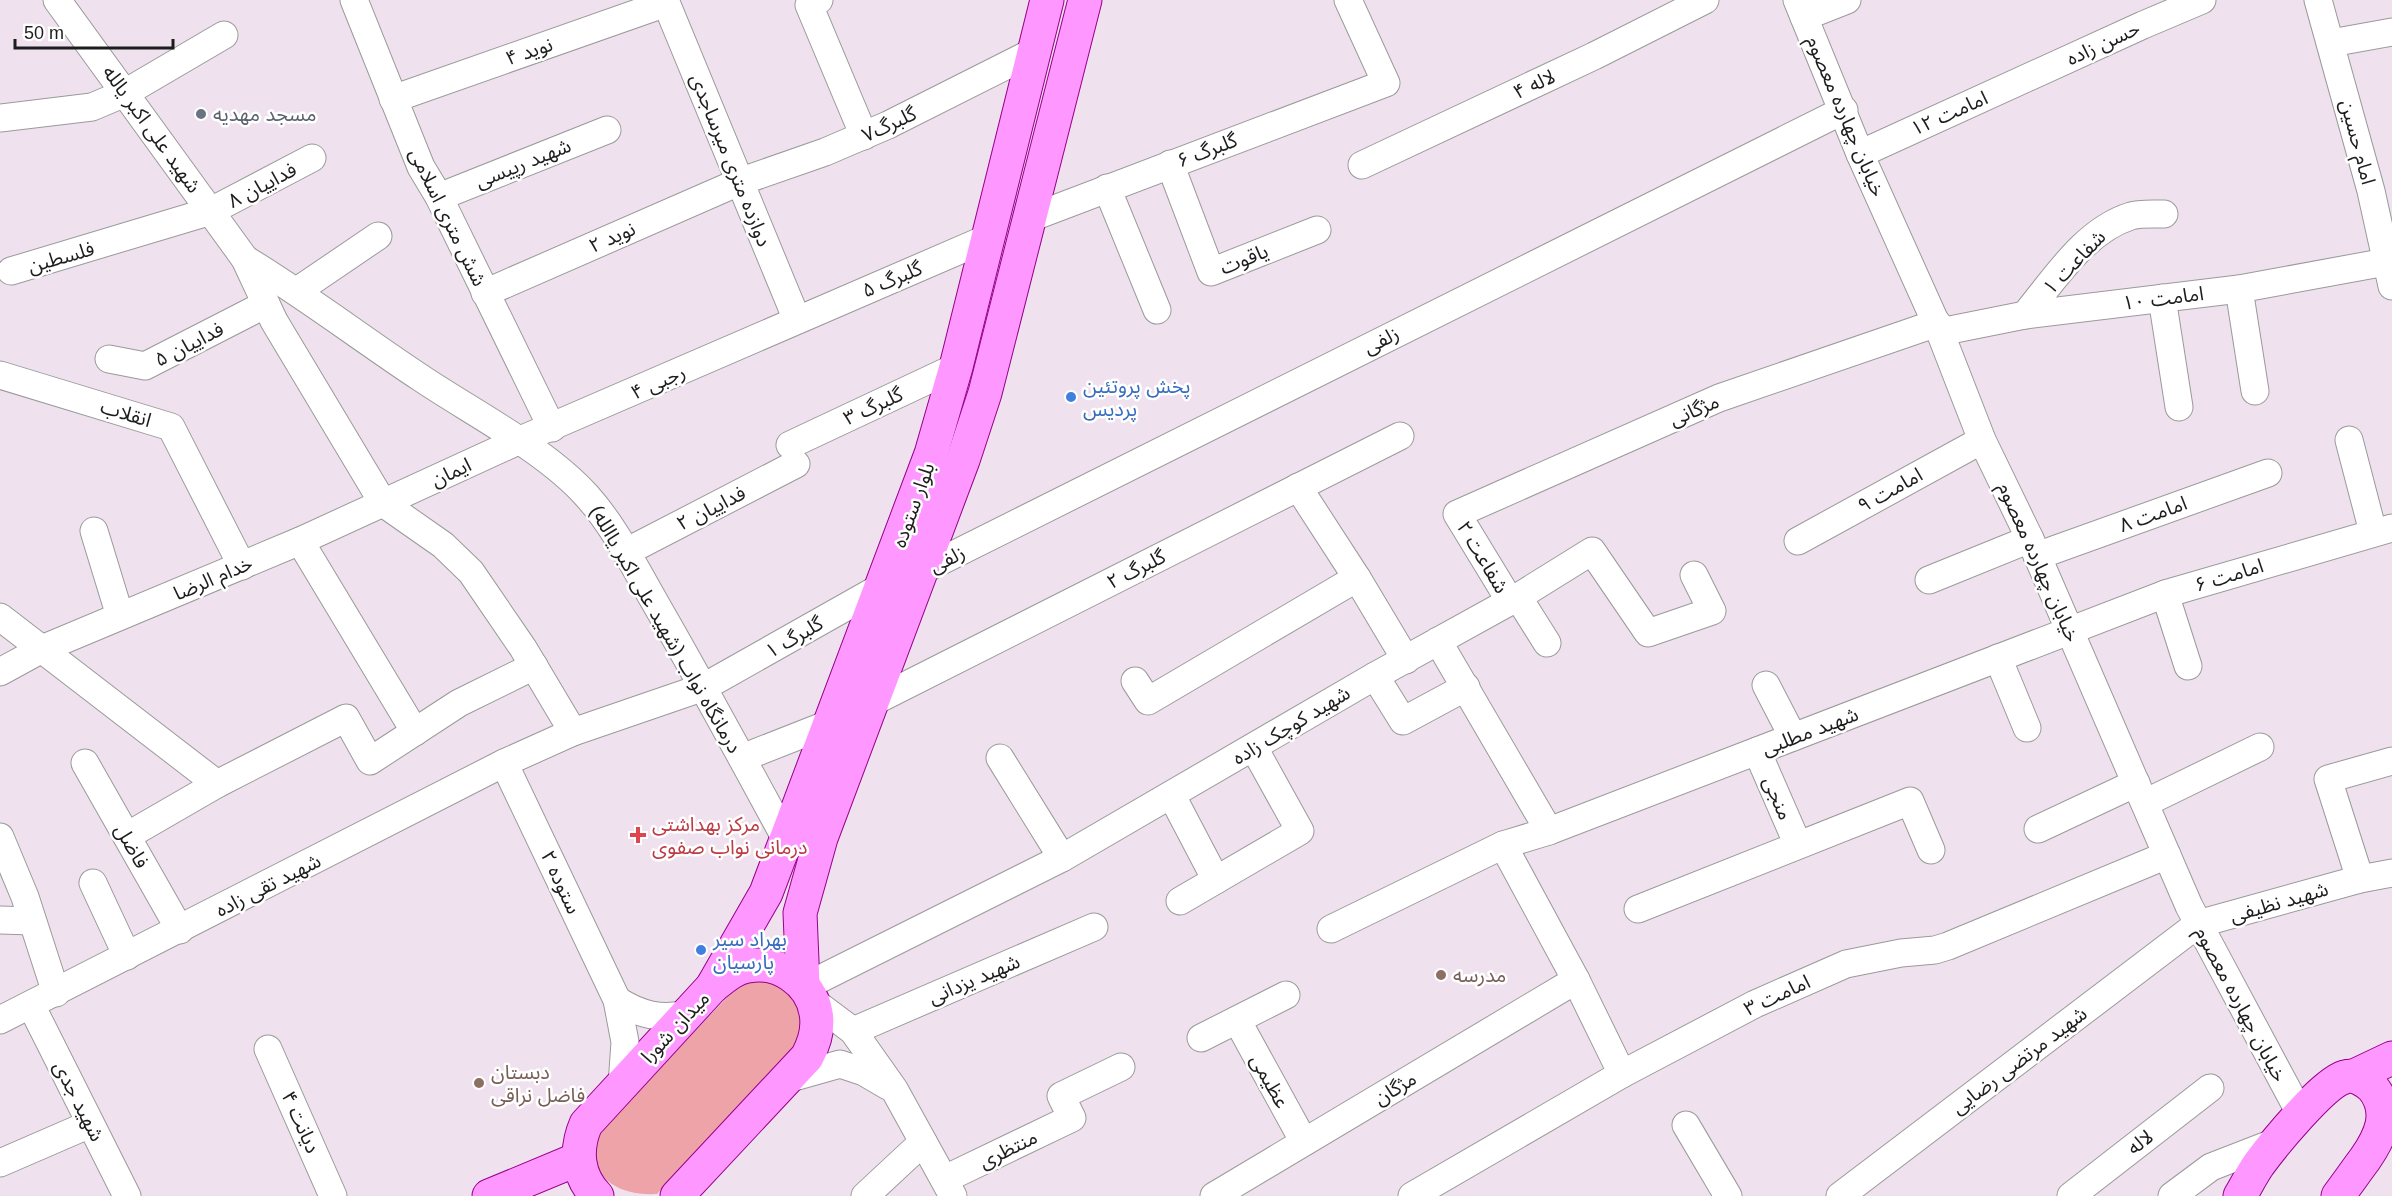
<svg xmlns="http://www.w3.org/2000/svg" width="2392" height="1196" font-family="Helvetica,'Noto Sans Arabic',sans-serif">
  <style>
    .grass { fill: #eea3a8 }
    .lines { fill: none; stroke-linecap: round; stroke-linejoin: round }
    .minor-casing { stroke: #9a9a9a; stroke-width: 29 }
    .major-casing { stroke: #960088; stroke-width: 35 }
    .minor { stroke: #fff; stroke-width: 27 }
    .major { stroke: #fe97ff; stroke-width: 33 }
    .worship-dot { fill: #6b7280; stroke: #fff; stroke-width: 2 }
    .shop-dot { fill: #3f7fe0; stroke: #fff; stroke-width: 2 }
    .health-dot { fill: #e0444e; stroke: #fff; stroke-width: 2 }
    .education-dot { fill: #8d6e63; stroke: #fff; stroke-width: 2 }
    .labels { text-anchor: middle; dominant-baseline: central; stroke-width: 5; stroke-linejoin: round; paint-order: stroke }
    .street-label { font-size: 20px; fill: #1d1d1d; stroke: #fff }
    .worship-label { font-size: 20px; fill: #5b616d; stroke: #fff; text-anchor: start }
    .shop-label { font-size: 20px; fill: #366cbe; stroke: #fff; text-anchor: start }
    .health-label { font-size: 20px; fill: #be3a42; stroke: #fff; text-anchor: start }
    .education-label { font-size: 20px; fill: #785e54; stroke: #fff; text-anchor: start }
  </style>
  <rect width="100%" height="100%" fill="#efe2ee"/>
  <path class="grass" d="M 768,979 L 789,989 L 799,1001 L 803,1028 L 794,1047 L 657,1194 C 613,1196 585,1174 600,1132 L 734,990 L 748,981 Z"/>
  <g class="lines">
    <defs>
      <g id="minor">
        <path d="M 57,0 L 245,259 L 274,321 L 383,503 L 443,545 L 471,572 L 523,648 L 573,732"/>
        <path d="M 354,0 L 421,167 L 439,197 L 552,428"/>
        <path d="M 665,0 L 797,320"/>
        <path d="M 819,0 L 809,5 L 864,136"/>
        <path d="M 1797,0 L 1860,154 L 1940,332 L 1982,440 L 2030,539 L 2189,906 L 2301,1115"/>
        <path d="M 2318,0 L 2371,191 L 2392,286"/>
        <path d="M 1804,17 L 1847,0"/>
        <path d="M 2331,43 L 2392,32"/>
        <path d="M 393,99 L 666,3"/>
        <path d="M 0,118 L 92,107 L 125,93 L 224,35"/>
        <path d="M 1860,154 L 2143,25 L 2202,0"/>
        <path d="M 1170,164 L 1211,272 L 1317,230"/>
        <path d="M 1362,165 L 1594,56 L 1705,0"/>
        <path d="M 1107,188 L 1157,310"/>
        <path d="M 439,197 L 607,130"/>
        <path d="M 1028,219 L 1386,83 L 1348,0"/>
        <path d="M 245,259 C 306,296 362,339 421,378 C 473,413 546,450 587,496 C 615,527 636,570 657,606 C 702,684 744,762 787,841"/>
        <path d="M 11,271 L 211,211 L 312,158"/>
        <path d="M 2239,289 L 2255,391"/>
        <path d="M 297,291 L 378,236"/>
        <path d="M 485,293 L 739,182 L 825,152 L 888,125 L 1033,52"/>
        <path d="M 2162,298 L 2179,407"/>
        <path d="M 2025,315 C 2054,280 2085,230 2131,216 C 2140,213 2153,214 2164,214"/>
        <path d="M 1940,332 L 2025,315 L 2239,289 L 2386,262"/>
        <path d="M 109,359 L 145,366 L 266,304"/>
        <path d="M 0,375 L 171,427 L 242,566"/>
        <path d="M 2349,440 L 2373,532"/>
        <path d="M 790,445 L 956,367"/>
        <path d="M 1298,487 L 1357,578"/>
        <path d="M 94,531 L 120,616"/>
        <path d="M 300,541 L 415,732"/>
        <path d="M 1798,541 L 1982,440"/>
        <path d="M 626,552 L 796,464"/>
        <path d="M 2037,556 L 2268,473"/>
        <path d="M 919,572 L 1844,110"/>
        <path d="M 1929,580 L 2030,539"/>
        <path d="M 2165,594 L 2188,666"/>
        <path d="M 1518,597 L 1547,643"/>
        <path d="M 1510,601 L 1457,514 L 1719,398 L 1937,323"/>
        <path d="M 0,617 L 217,784"/>
        <path d="M 1438,641 L 1549,831"/>
        <path d="M 1998,658 L 2027,728"/>
        <path d="M 0,672 L 42,649 L 300,541 L 518,441 L 988,238"/>
        <path d="M 1375,676 L 1403,721 L 1466,687"/>
        <path d="M 1135,681 L 1148,701 L 1357,578 L 1406,660"/>
        <path d="M 1766,685 L 1793,737"/>
        <path d="M 871,703 L 1400,436"/>
        <path d="M 1757,751 L 1798,845"/>
        <path d="M 742,758 L 831,723"/>
        <path d="M 1000,758 L 1062,858"/>
        <path d="M 85,763 L 180,930"/>
        <path d="M 504,763 L 617,1000 L 625,1042 L 622,1085"/>
        <path d="M 1172,796 L 1216,880"/>
        <path d="M 2145,803 L 2260,747"/>
        <path d="M 2038,829 L 2136,783"/>
        <path d="M 127,836 L 217,784 L 346,718 L 370,761 L 459,703 L 534,666"/>
        <path d="M 0,837 L 25,897 L 56,993"/>
        <path d="M 1503,845 L 1576,980 L 1622,1074"/>
        <path d="M 2360,879 L 2328,779 L 2392,761"/>
        <path d="M 93,883 L 127,956"/>
        <path d="M 1180,901 L 1300,831 L 1254,748"/>
        <path d="M 1638,909 L 1910,801 L 1931,850"/>
        <path d="M 0,920 L 32,921"/>
        <path d="M 1331,929 L 1503,845 L 1549,831 L 2165,594 L 2392,528"/>
        <path d="M 803,985 L 820,979 L 1062,858 L 1375,676 L 1518,597 L 1592,551 L 1648,633 L 1712,611 L 1694,575"/>
        <path d="M 617,1000 C 640,1015 661,1020 688,1014"/>
        <path d="M 813,1001 L 853,1031 L 894,1089 L 953,1196"/>
        <path d="M 31,1005 L 127,1196"/>
        <path d="M 0,1020 L 504,763 L 573,732 L 704,687 L 883,586"/>
        <path d="M 1237,1020 L 1304,1142"/>
        <path d="M 853,1031 L 1094,927"/>
        <path d="M 1201,1038 L 1286,995"/>
        <path d="M 268,1049 L 333,1196"/>
        <path d="M 787,1079 L 840,1064 L 864,1072 L 888,1086"/>
        <path d="M 1686,1125 L 1728,1196"/>
        <path d="M 0,1163 L 90,1124"/>
        <path d="M 945,1179 L 1072,1118 L 1061,1096 L 1121,1067"/>
        <path d="M 865,1196 L 923,1142"/>
        <path d="M 1214,1196 L 1576,980"/>
        <path d="M 1412,1196 L 1622,1074 L 1755,1004 L 1846,964 L 1901,953 L 1935,950 L 1948,946 L 2167,855"/>
        <path d="M 1840,1196 L 2198,924 L 2360,879 L 2392,873"/>
        <path d="M 2071,1196 L 2210,1088"/>
        <path d="M 2172,1196 L 2211,1167 L 2278,1141"/>
      </g>
      <g id="major">
        <path d="M 803,985 L 800,913 L 821,838 L 963,460 L 985,393 L 1085,0"/>
        <path d="M 712,987 L 766,893 L 931,454 L 956,367 L 1047,0"/>
        <path d="M 2354,1076 L 2392,1058"/>
        <path d="M 489,1196 L 578,1159"/>
        <path d="M 597,1196 C 577,1176 575,1149 586,1124 L 712,987 C 723,978 734,968 748,966 C 779,960 811,982 816,1013 C 819,1029 814,1044 807,1057 L 677,1196"/>
        <path d="M 2240,1196 C 2246,1186 2252,1174 2259,1164 C 2273,1145 2323,1083 2345,1077 C 2355,1074 2366,1081 2373,1088 C 2392,1112 2381,1136 2365,1159 C 2356,1171 2347,1184 2338,1196"/>
      </g>
    </defs>
    <use href="#minor" class="minor-casing"/>
    <use href="#major" class="major-casing"/>
    <use href="#minor" class="minor"/>
    <use href="#major" class="major"/>
  </g>
  <circle class="worship-dot" cx="201" cy="114" r="6"/>
  <g class="shop-dot">
    <circle cx="1071" cy="397" r="6"/>
    <circle cx="701" cy="950" r="6"/>
  </g>
  <path class="health-dot" d="M635 826h6v6h6v6h-6v6h-6v-6h-6v-6h6z"/>
  <g class="education-dot">
    <circle cx="1441" cy="975" r="6"/>
    <circle cx="479" cy="1083" r="6"/>
  </g>
  <g class="labels">
    <g class="street-label">
      <text transform="translate(2103 43) rotate(-25)">حسن زاده</text>
      <text transform="translate(529 51) rotate(-19)">نوید ۴</text>
      <text transform="translate(1534 84) rotate(-25)">لاله ۴</text>
      <text transform="translate(1949 113) rotate(-24)">امامت ۱۲</text>
      <text transform="translate(1846 116) rotate(67)">خیابان چهارده معصوم</text>
      <text transform="translate(889 124) rotate(-25)">گلبرگ۷</text>
      <text transform="translate(152 129) rotate(54)">شهید علی اکبر یالله</text>
      <text transform="translate(2358 142) rotate(75)">امام حسین</text>
      <text transform="translate(1207 150) rotate(-21)">گلبرگ ۶</text>
      <text transform="translate(731 160) rotate(68)">دوازده متری میرساجدی</text>
      <text transform="translate(523 163) rotate(-22)">شهید رپیسی</text>
      <text transform="translate(262 185) rotate(-28)">فداییان ۸</text>
      <text transform="translate(448 217) rotate(64)">شش متری اسلامی</text>
      <text transform="translate(612 237) rotate(-24)">نوید ۲</text>
      <text transform="translate(61 257) rotate(-16)">فلسطین</text>
      <text transform="translate(1244 259) rotate(-22)">یاقوت</text>
      <text transform="translate(2074 262) rotate(-46)">شفاعت ۱</text>
      <text transform="translate(892 279) rotate(-23)">گلبرگ ۵</text>
      <text transform="translate(2163 298) rotate(-7)">امامت ۱۰</text>
      <text transform="translate(1381 340) rotate(-27)">زلفی</text>
      <text transform="translate(189 344) rotate(-27)">فداییان ۵</text>
      <text transform="translate(658 382) rotate(-24)">رجبی ۴</text>
      <text transform="translate(873 406) rotate(-25)">گلبرگ ۳</text>
      <text transform="translate(1694 410) rotate(-23)">مژگانی</text>
      <text transform="translate(126 413) rotate(17)">انقلاب</text>
      <text transform="translate(451 472) rotate(-25)">ایمان</text>
      <text transform="translate(1890 490) rotate(-29)">امامت ۹</text>
      <text transform="translate(913 505) rotate(-70)">بلوار ستوده</text>
      <text transform="translate(711 508) rotate(-27)">فداییان ۲</text>
      <text transform="translate(2153 514) rotate(-20)">امامت ۸</text>
      <text transform="translate(1483 557) rotate(59)">شفاعت ۲</text>
      <text transform="translate(947 559) rotate(-27)">زلفی</text>
      <text transform="translate(2039 562) rotate(66)">خیابان چهارده معصوم</text>
      <text transform="translate(1136 569) rotate(-27)">گلبرگ ۲</text>
      <text transform="translate(2229 575) rotate(-17)">امامت ۶</text>
      <text transform="translate(213 578) rotate(-23)">خدام الرضا</text>
      <text transform="translate(666 629) rotate(60)">درمانگاه نواب (شهید علی اکبر یاالله)</text>
      <text transform="translate(794 637) rotate(-30)">گلبرگ ۱</text>
      <text transform="translate(1291 725) rotate(-31)">شهید کوچک زاده</text>
      <text transform="translate(1810 731) rotate(-21)">شهید مطلبی</text>
      <text transform="translate(1778 798) rotate(67)">منجی</text>
      <text transform="translate(132 846) rotate(60)">فاضل</text>
      <text transform="translate(561 882) rotate(65)">ستوده ۲</text>
      <text transform="translate(268 885) rotate(-27)">شهید تقی زاده</text>
      <text transform="translate(2279 902) rotate(-16)">شهید نظیفی</text>
      <text transform="translate(974 979) rotate(-23)">شهید یزدانی</text>
      <text transform="translate(1777 995) rotate(-25)">امامت ۳</text>
      <text transform="translate(2241 1004) rotate(62)">خیابان چهارده معصوم</text>
      <text transform="translate(675 1027) rotate(-47)">میدان شورا</text>
      <text transform="translate(2019 1060) rotate(-37)">شهید مرتضی رضایی</text>
      <text transform="translate(1270 1081) rotate(61)">عظیمی</text>
      <text transform="translate(1395 1088) rotate(-31)">مژگان</text>
      <text transform="translate(79 1101) rotate(63)">شهید جدی</text>
      <text transform="translate(301 1122) rotate(66)">دیانت ۴</text>
      <text transform="translate(2140 1142) rotate(-38)">لاله</text>
      <text transform="translate(1008 1149) rotate(-26)">منتظری</text>
    </g>
    <g class="worship-label">
      <text x="213" y="114">مسجد مهدیه</text>
    </g>
    <g class="shop-label">
      <text x="1083" y="386">پخش پروتئین<tspan x="1083" dy="23">پردیس</tspan></text>
      <text x="713" y="939">بهراد سیر<tspan x="713" dy="23">پارسیان</tspan></text>
    </g>
    <g class="health-label">
      <text x="652" y="824">مرکز بهداشتی<tspan x="652" dy="23">درمانی نواب صفوی</tspan></text>
    </g>
    <g class="education-label">
      <text x="1453" y="975">مدرسه</text>
      <text x="491" y="1072">دبستان<tspan x="491" dy="23">فاضل نراقی</tspan></text>
    </g>
  </g>
  <path d="M15 39v9h158v-9" fill="none" stroke="#1d1d1d" stroke-width="3"/>
  <text x="24" y="39" font-size="18" fill="#1d1d1d" stroke="#ffffff" stroke-width="4.5" paint-order="stroke">50 m</text>
</svg>
